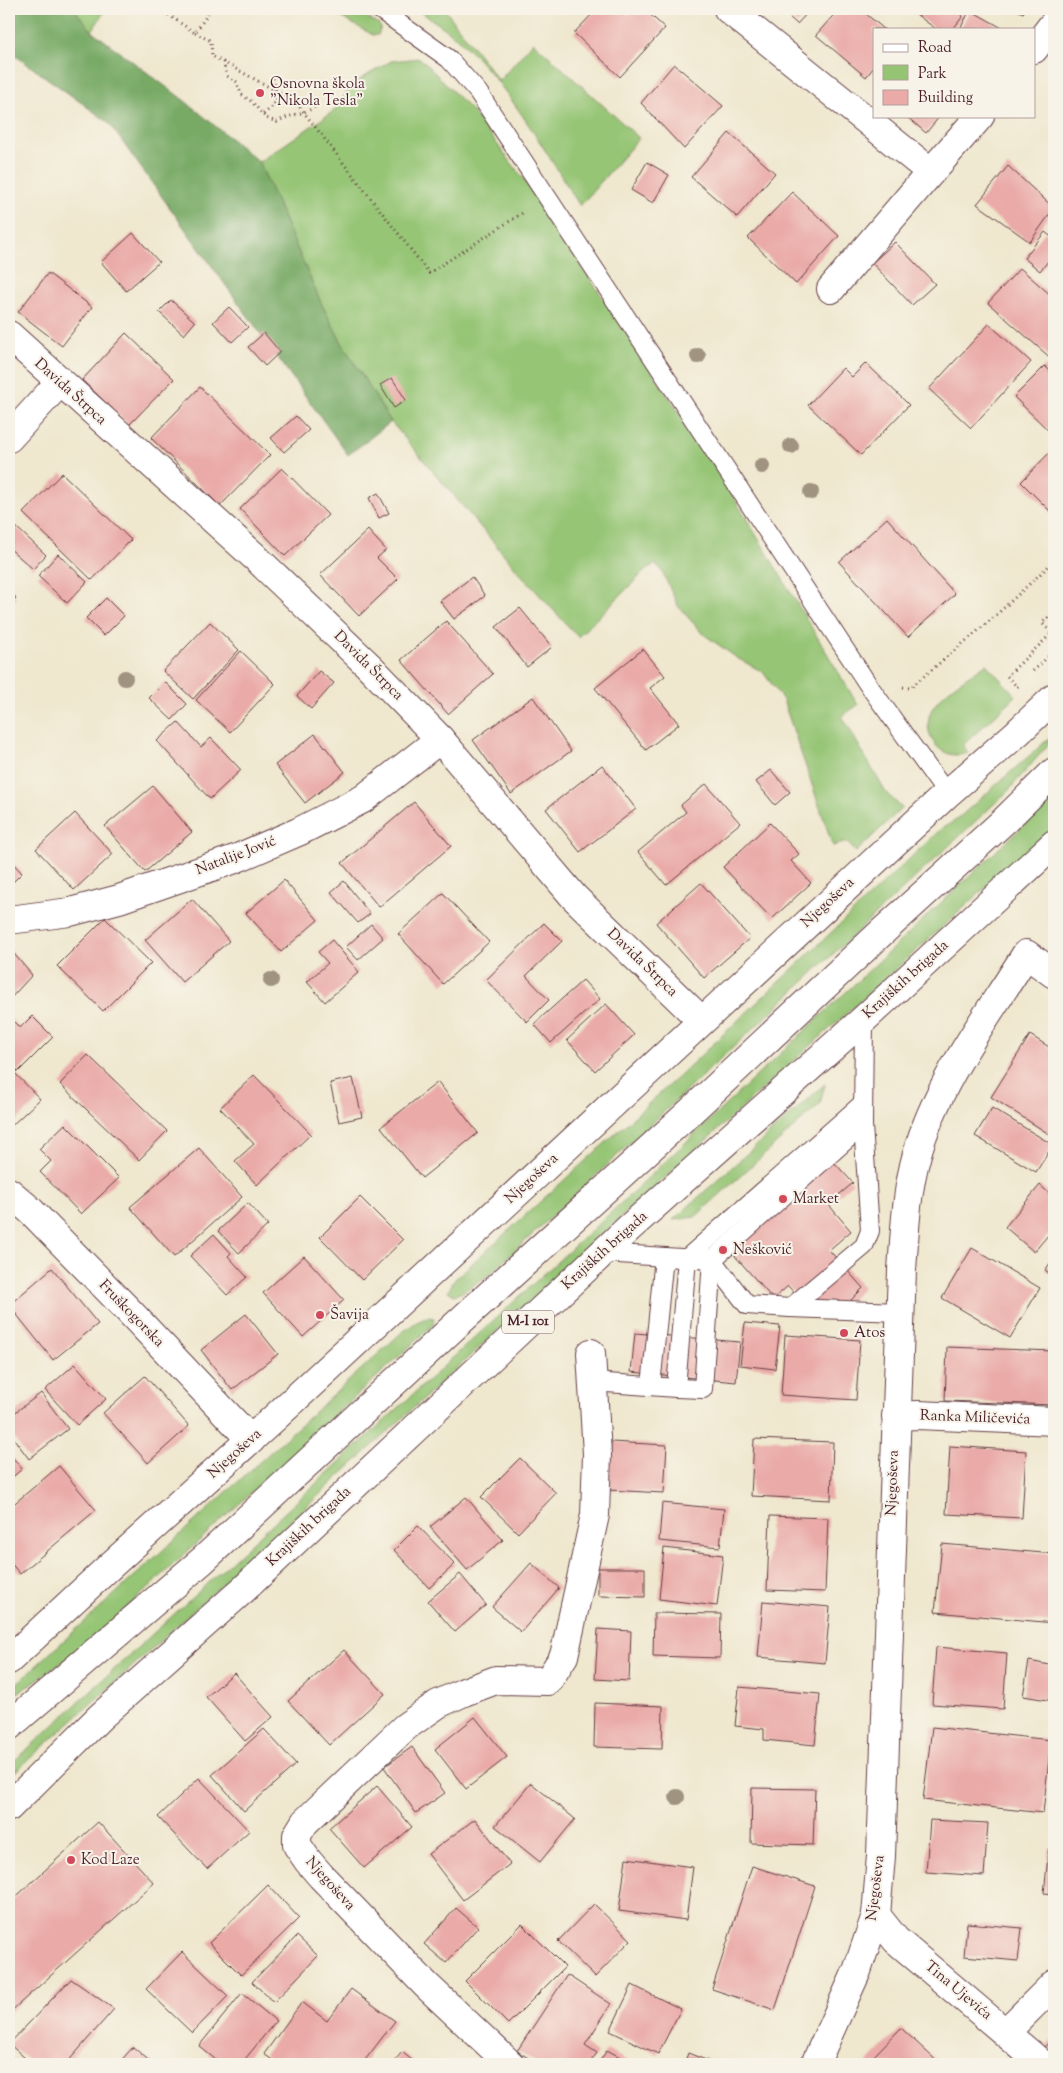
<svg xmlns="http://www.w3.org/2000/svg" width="1063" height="2073" font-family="'Sorts Mill Goudy',serif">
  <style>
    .green { fill: #95c574; stroke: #707250 }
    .forest { fill: #78aa66; stroke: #616448 }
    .building { fill: #eaaba8 }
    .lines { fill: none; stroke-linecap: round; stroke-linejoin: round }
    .lane-casing { stroke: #633d43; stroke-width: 20 }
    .street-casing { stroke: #633d43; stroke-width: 30 }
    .primary-casing { stroke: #633d43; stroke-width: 30 }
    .path { stroke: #633d43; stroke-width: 3; stroke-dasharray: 1 4; stroke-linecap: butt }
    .lane { stroke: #fff; stroke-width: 18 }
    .street { stroke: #fff; stroke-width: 28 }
    .primary { stroke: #fff; stroke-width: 28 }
    .tree { fill: #a09480 }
    .poi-dot { fill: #d1495b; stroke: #f7f3e8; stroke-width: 2 }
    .labels { text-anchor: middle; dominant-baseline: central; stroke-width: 4; stroke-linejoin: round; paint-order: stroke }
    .shield { fill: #f7f3e8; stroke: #7e5f64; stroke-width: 1 }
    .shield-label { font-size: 14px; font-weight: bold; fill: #4a1f2b }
    .poi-label { font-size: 15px; fill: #4a1f2b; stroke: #f7f3e8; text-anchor: start }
    .street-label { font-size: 15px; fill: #4a1f2b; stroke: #f7f3e8 }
  </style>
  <rect width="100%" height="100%" fill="#f7f3e8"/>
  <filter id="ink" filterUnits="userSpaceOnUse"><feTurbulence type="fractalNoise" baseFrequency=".02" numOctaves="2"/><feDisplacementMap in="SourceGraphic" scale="10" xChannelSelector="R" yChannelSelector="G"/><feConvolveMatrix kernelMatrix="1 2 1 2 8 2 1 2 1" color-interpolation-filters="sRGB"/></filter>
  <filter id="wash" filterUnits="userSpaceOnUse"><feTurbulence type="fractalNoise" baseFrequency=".0096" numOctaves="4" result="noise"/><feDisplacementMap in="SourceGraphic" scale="20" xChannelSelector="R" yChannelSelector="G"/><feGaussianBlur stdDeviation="1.12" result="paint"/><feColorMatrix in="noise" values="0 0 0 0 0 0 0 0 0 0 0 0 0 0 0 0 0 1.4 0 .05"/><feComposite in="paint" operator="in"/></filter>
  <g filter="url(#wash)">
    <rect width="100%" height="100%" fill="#efe7ce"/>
    <g class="green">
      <path d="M 74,9 L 106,9 L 92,31 Z"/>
      <path d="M 326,9 L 350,9 L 377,23 L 381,27 L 378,35 L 373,35 Z"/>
      <path d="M 416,9 L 444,9 L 446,11 L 499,81 L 533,42 L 639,138 L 580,206 C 544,150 511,89 462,43 C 448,29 432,20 416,9 Z"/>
      <path d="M 420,58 L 472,111 L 523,178 L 713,463 L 858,705 L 842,716 L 886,793 L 902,808 L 856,852 L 847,842 L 833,846 L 783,700 L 763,672 L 737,658 L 702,633 L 678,606 L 661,569 L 655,564 L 647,569 L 578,637 L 524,578 L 391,422 L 342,343 L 322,305 L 259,162 L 335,110 L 351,85 L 391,61 Z"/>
      <path d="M 986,664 L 1016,696 L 963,745 L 968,753 C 937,764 918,728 934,706 C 946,688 969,676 986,664 Z"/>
      <path d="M 1054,734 L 1054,738 L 1008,791 L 490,1274 L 463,1292 L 454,1295 L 448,1291 L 455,1279 L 678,1077 L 942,828 L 955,821 Z"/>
      <path d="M 1054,797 L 1054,826 L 618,1220 L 131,1668 L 9,1777 L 9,1766 L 619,1205 Z"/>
      <path d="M 825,1084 L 820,1104 L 695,1217 L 673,1220 Z"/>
      <path d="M 428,1317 L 434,1318 L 433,1325 L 82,1649 L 18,1693 L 13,1687 L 400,1334 L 415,1323 Z"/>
    </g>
    <path class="forest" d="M 9,9 L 74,9 L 92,31 L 185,101 L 259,162 L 322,305 L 342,343 L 391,422 L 348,455 L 108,122 L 9,51 Z"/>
    <g id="blocks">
      <g class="building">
        <path d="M 597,9 L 622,9 L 629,15 L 634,9 L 644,9 L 665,28 L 620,77 L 574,33 Z"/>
        <path d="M 780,9 L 811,9 L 797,24 Z"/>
        <path d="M 839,9 L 860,9 L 884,29 L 874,29 L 874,67 L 866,77 L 816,35 Z"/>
        <path d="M 909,9 L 953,9 L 963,16 L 953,29 L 936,29 Z"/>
        <path d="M 1015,9 L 1026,9 L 1023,13 Z"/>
        <path d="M 970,10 L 1004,29 L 960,29 Z"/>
        <path d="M 674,64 L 723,106 L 684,149 L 641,103 Z"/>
        <path d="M 906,116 L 940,116 L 926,133 Z"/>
        <path d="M 729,133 L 775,173 L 737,217 L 691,177 Z"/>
        <path d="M 647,162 L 669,175 L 653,203 L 631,190 Z"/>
        <path d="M 1008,166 L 1054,208 L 1030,242 L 977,204 Z"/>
        <path d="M 792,192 L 839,236 L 796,284 L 748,238 Z"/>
        <path d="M 1045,232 L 1054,239 L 1054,254 L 1040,271 L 1024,258 Z"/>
        <path d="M 133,233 L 159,262 L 126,291 L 101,262 Z"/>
        <path d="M 895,242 L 935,284 L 912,305 L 872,263 Z"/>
        <path d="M 1020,268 L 1054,298 L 1054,361 L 988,303 Z"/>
        <path d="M 48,273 L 92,307 L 62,346 L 18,312 Z"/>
        <path d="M 171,300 L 195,322 L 184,335 L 159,312 Z"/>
        <path d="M 229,307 L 248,327 L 232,342 L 213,322 Z"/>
        <path d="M 989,324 L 1031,362 L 971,428 L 929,389 Z"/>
        <path d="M 126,333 L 174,379 L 129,425 L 82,380 Z"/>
        <path d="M 264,333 L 280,352 L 265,366 L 248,347 Z"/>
        <path d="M 866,363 L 909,405 L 861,455 L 808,405 L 843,368 L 852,377 Z"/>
        <path d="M 1045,366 L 1054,375 L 1054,430 L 1051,433 L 1014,397 Z"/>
        <path d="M 392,378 L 406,400 L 394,408 L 380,385 Z"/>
        <path d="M 200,387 L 270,455 L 220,506 L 151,438 Z"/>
        <path d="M 296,416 L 309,430 L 284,452 L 271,438 Z"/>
        <path d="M 1052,450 L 1054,453 L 1054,515 L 1021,482 Z"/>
        <path d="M 282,468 L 328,515 L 285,556 L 240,509 Z"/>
        <path d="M 62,473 L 131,540 L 92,580 L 23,513 Z"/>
        <path d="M 378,493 L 389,513 L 379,518 L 369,498 Z"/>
        <path d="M 887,518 L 955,594 L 908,637 L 839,562 Z"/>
        <path d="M 15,526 L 46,555 L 33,569 L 9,548 L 9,533 Z"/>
        <path d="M 368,530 L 386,550 L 377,558 L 398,579 L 359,616 L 320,575 Z"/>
        <path d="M 58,554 L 87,582 L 67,603 L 38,576 Z"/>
        <path d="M 472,577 L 485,596 L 454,619 L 440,601 Z"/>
        <path d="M 9,589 L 16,598 L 9,604 Z"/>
        <path d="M 106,598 L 124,616 L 104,636 L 86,618 Z"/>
        <path d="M 520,608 L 552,647 L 527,667 L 496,627 Z"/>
        <path d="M 446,621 L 493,674 L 448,714 L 401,660 Z"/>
        <path d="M 210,622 L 239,650 L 193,699 L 163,671 Z"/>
        <path d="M 643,649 L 665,676 L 650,688 L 679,724 L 646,750 L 595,688 Z"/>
        <path d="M 241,651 L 275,684 L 230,732 L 196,700 Z"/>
        <path d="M 319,671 L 334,683 L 311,709 L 297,696 Z"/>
        <path d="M 165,682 L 187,704 L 172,720 L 149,698 Z"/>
        <path d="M 533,697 L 571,751 L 511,794 L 473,740 Z"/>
        <path d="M 178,722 L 201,747 L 211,738 L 241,770 L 210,799 L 157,741 Z"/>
        <path d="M 315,734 L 345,772 L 305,803 L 275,765 Z"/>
        <path d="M 602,765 L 636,809 L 580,852 L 546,809 Z"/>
        <path d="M 771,770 L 790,792 L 775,805 L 756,782 Z"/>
        <path d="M 706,784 L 740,823 L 666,885 L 638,852 L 686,812 L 681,805 Z"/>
        <path d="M 153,786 L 192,832 L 145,872 L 105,826 Z"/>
        <path d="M 414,802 L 451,846 L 379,907 L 342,863 Z"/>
        <path d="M 75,813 L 113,854 L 74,890 L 36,849 Z"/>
        <path d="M 770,823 L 799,854 L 791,861 L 811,883 L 772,919 L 723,867 Z"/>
        <path d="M 9,859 L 22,873 L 9,886 Z"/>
        <path d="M 284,880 L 318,920 L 281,952 L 246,913 Z"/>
        <path d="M 344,881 L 370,914 L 358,923 L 331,892 Z"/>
        <path d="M 701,883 L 750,938 L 704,978 L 656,923 Z"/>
        <path d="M 443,893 L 489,942 L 443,984 L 398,934 Z"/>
        <path d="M 192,899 L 229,941 L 182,982 L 145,940 Z"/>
        <path d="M 105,918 L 151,963 L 103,1011 L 57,966 Z"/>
        <path d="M 544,923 L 562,941 L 526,976 L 549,1000 L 527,1022 L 486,980 Z"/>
        <path d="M 371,924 L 383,938 L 358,960 L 346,947 Z"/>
        <path d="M 332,940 L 359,972 L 325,1002 L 307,982 L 328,963 L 318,952 Z"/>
        <path d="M 9,948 L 32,975 L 9,1000 Z"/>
        <path d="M 583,980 L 600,999 L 551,1043 L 534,1024 Z"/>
        <path d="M 606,1004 L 634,1035 L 595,1071 L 567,1040 Z"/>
        <path d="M 32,1016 L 53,1037 L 18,1072 L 9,1062 L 9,1017 L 20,1028 Z"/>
        <path d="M 1030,1035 L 1054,1050 L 1054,1126 L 1049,1134 L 991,1097 Z"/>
        <path d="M 88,1055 L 167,1131 L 139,1160 L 60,1084 Z"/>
        <path d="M 9,1067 L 40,1099 L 9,1128 Z"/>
        <path d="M 254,1075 L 311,1134 L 257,1185 L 235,1161 L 254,1144 L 220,1108 Z"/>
        <path d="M 353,1078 L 362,1117 L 339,1122 L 330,1083 Z"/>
        <path d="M 438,1082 L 478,1133 L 422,1178 L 381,1127 Z"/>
        <path d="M 992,1108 L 1053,1145 L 1036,1172 L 975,1136 Z"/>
        <path d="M 65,1124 L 119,1178 L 81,1214 L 40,1172 L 51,1161 L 39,1149 Z"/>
        <path d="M 814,1140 L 853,1183 L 828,1204 L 851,1231 L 829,1250 L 863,1288 L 843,1308 L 805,1304 L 788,1286 L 773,1299 L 712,1230 Z"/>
        <path d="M 199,1148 L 242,1197 L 174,1257 L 130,1207 Z"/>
        <path d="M 1040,1185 L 1054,1198 L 1054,1228 L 1034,1252 L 1005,1227 Z"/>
        <path d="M 360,1197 L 403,1240 L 362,1280 L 320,1237 Z"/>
        <path d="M 248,1203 L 268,1225 L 239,1253 L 218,1231 Z"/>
        <path d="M 214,1234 L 231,1253 L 228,1256 L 247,1277 L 227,1295 L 190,1256 Z"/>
        <path d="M 972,1248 L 1040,1288 L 1010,1338 L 942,1298 Z"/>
        <path d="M 304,1256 L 344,1300 L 303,1337 L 263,1293 Z"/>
        <path d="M 1054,1258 L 1054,1277 L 1045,1270 Z"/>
        <path d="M 52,1268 L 98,1324 L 53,1360 L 9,1305 Z"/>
        <path d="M 246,1314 L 278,1354 L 232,1390 L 201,1350 Z"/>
        <path d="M 745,1323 L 780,1326 L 775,1369 L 740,1365 Z"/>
        <path d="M 635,1333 L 740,1342 L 736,1382 L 631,1372 Z"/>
        <path d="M 785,1335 L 860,1340 L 856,1400 L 781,1395 Z"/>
        <path d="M 947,1347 L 1054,1351 L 1054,1405 L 945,1401 Z"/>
        <path d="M 75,1364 L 106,1399 L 77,1425 L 45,1390 Z"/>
        <path d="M 145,1376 L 189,1426 L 148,1463 L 103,1413 Z"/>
        <path d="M 41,1393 L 68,1429 L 29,1459 L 9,1432 L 9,1417 Z"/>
        <path d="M 754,1439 L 833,1442 L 831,1500 L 751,1496 Z"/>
        <path d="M 611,1442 L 667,1445 L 664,1493 L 608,1490 Z"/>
        <path d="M 950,1446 L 1026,1451 L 1022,1518 L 946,1514 Z"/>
        <path d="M 9,1453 L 22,1469 L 9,1480 Z"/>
        <path d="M 520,1458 L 556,1493 L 518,1533 L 481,1497 Z"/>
        <path d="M 59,1466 L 96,1510 L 20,1574 L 9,1561 L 9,1508 Z"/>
        <path d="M 466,1497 L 503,1540 L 467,1570 L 430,1527 Z"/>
        <path d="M 662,1503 L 724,1509 L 720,1547 L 659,1541 Z"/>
        <path d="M 770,1516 L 828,1518 L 825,1592 L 767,1590 Z"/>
        <path d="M 418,1526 L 455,1564 L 429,1588 L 394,1550 Z"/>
        <path d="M 942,1544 L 1054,1554 L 1054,1623 L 935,1612 Z"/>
        <path d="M 664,1548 L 723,1555 L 717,1606 L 659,1599 Z"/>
        <path d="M 531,1563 L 559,1588 L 521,1632 L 492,1607 Z"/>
        <path d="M 598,1568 L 645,1568 L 645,1597 L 598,1596 Z"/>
        <path d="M 460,1574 L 486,1605 L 455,1632 L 428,1601 Z"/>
        <path d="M 763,1601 L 830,1607 L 825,1663 L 758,1657 Z"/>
        <path d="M 654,1613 L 721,1614 L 720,1658 L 653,1656 Z"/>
        <path d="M 598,1629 L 631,1631 L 629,1681 L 595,1679 Z"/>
        <path d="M 936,1647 L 1007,1653 L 1003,1709 L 932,1704 Z"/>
        <path d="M 344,1650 L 385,1694 L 329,1745 L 288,1701 Z"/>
        <path d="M 1029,1661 L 1054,1666 L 1054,1701 L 1023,1696 Z"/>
        <path d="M 234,1673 L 273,1717 L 245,1741 L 206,1697 Z"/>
        <path d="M 739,1687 L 820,1694 L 815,1745 L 764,1740 L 764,1729 L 735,1726 Z"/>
        <path d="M 595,1703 L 663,1706 L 662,1749 L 594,1747 Z"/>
        <path d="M 475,1717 L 507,1757 L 466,1789 L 435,1749 Z"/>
        <path d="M 932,1727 L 1051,1740 L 1043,1813 L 923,1800 Z"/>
        <path d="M 264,1729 L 296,1764 L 244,1811 L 212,1775 Z"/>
        <path d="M 412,1747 L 445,1793 L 416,1813 L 384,1767 Z"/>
        <path d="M 199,1778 L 249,1831 L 207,1869 L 158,1817 Z"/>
        <path d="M 531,1783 L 575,1819 L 540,1862 L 495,1826 Z"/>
        <path d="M 377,1786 L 412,1827 L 364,1868 L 329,1828 Z"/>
        <path d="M 752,1788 L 815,1789 L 813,1845 L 751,1843 Z"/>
        <path d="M 475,1819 L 510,1864 L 463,1900 L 428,1854 Z"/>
        <path d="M 930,1820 L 988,1823 L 984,1876 L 926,1872 Z"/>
        <path d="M 98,1822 L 154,1883 L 9,2013 L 9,1903 Z"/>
        <path d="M 1049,1848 L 1054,1849 L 1054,1894 L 1044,1893 Z"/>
        <path d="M 626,1858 L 693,1867 L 686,1920 L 619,1911 Z"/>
        <path d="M 752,1866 L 815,1886 L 775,2010 L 712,1989 Z"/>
        <path d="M 268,1885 L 299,1918 L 241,1975 L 209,1943 Z"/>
        <path d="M 594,1904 L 631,1940 L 595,1977 L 558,1941 Z"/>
        <path d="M 456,1908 L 478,1927 L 446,1963 L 424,1944 Z"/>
        <path d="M 967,1923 L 1022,1928 L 1018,1961 L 964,1956 Z"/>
        <path d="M 522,1924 L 565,1967 L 508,2024 L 465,1981 Z"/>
        <path d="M 297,1936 L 318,1956 L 274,2002 L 252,1982 Z"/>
        <path d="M 182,1952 L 228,1996 L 192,2033 L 146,1989 Z"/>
        <path d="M 567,1975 L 611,2004 L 585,2045 L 597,2053 L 589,2064 L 538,2064 L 517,2051 Z"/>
        <path d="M 71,1979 L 114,2009 L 66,2064 L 32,2064 L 9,2044 Z"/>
        <path d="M 632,1985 L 681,2009 L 658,2054 L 610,2031 Z"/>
        <path d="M 351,1989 L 395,2021 L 362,2064 L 278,2064 L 264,2054 L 302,2002 L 327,2021 Z"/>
        <path d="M 242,1993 L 276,2021 L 241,2064 L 221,2064 L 199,2046 Z"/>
        <path d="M 901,2028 L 940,2064 L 866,2064 Z"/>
        <path d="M 1054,2038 L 1054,2062 L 1043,2048 Z"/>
        <path d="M 133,2047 L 153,2064 L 118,2064 Z"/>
        <path d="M 607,2050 L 633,2064 L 598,2064 Z"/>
        <path d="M 402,2052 L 417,2064 L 392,2064 Z"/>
        <path d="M 688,2053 L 716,2064 L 684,2064 Z"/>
      </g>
    </g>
  </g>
  <g filter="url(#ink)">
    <use href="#blocks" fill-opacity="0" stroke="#633d43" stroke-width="1"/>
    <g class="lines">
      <defs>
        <g id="lane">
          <path d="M 379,9 L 449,59 L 478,92 L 869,686 L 947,794"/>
          <path d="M 603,1253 L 712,1260 L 863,1125 L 864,1019"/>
          <path d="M 712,1260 L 747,1305 L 790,1308 L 864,1246 L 870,1231 L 863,1125"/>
          <path d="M 790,1308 L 900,1312"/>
          <path d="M 593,1382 L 676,1388 L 687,1258 L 863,1103"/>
          <path d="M 651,1386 L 664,1257"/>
          <path d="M 676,1388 L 703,1389 L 712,1260"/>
        </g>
        <g id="street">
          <path d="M 728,9 L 931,172 L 980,116"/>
          <path d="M 1034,49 L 1054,23"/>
          <path d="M 831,289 L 931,172"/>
          <path d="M 9,335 L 255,557 L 368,665 L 440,739 L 574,897 L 702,1021"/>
          <path d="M 9,438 L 59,383"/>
          <path d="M 9,920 L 70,912 L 119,899 L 235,859 L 298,832 L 363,799 L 440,739"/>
          <path d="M 9,1192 L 30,1210 L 128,1310 L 251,1440"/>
          <path d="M 896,1416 L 918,1415 L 1054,1421"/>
          <path d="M 9,1660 L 109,1567 L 270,1422 L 947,794 L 1017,733 L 1054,698"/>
          <path d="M 876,1915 L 896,1940 L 1042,2064"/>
          <path d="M 1006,2032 L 1054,1984"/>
          <path d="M 510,2064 L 426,1985 L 321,1876 L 308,1861 L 297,1845 L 297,1835 L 305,1822 L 405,1727 L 438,1704 L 464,1692 L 496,1680 L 548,1681 L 564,1656 L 595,1515 L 597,1454 L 591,1353"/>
          <path d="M 815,2064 L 857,1971 L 876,1915 L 881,1856 L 902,1270 C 905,1231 906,1192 917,1154 C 937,1082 987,1017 1026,954 L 1054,974"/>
        </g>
        <g id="primary">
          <path d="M 9,1726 L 203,1560 L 456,1325 L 690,1112 L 882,932 L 1004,821 L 1054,772"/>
          <path d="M 9,1807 L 100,1717 L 245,1588 L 629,1228 L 864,1019 L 1054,844"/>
        </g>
      </defs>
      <use href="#lane" class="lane-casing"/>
      <use href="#street" class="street-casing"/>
      <use href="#primary" class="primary-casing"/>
      <g class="path">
        <path d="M 160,9 L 195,33 L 211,9"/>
        <path d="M 195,33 L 211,41 L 212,56 L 295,101 L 429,273 L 524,212"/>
        <path d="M 223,62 L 227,76 L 237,82 L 241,94 L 252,102 L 266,118 L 277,122 C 291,113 309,115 320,102"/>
        <path d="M 263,114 C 280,103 276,96 273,78"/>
        <path d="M 1033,671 L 1054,651"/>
        <path d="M 1018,686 L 1017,687 L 1007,676 L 1052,633 L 1042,623 L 1054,612"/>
        <path d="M 903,687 L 910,688 L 993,618 L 1054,561"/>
      </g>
      <use href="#lane" class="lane"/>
      <use href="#street" class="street"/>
      <use href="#primary" class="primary"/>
    </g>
    <g class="tree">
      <circle cx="698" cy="356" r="8"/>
      <circle cx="791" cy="446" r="8"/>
      <circle cx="762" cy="466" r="8"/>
      <circle cx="811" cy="492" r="8"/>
      <circle cx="125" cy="678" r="8"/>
      <circle cx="271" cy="980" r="8"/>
      <circle cx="677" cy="1797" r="8"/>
    </g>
  </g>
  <g class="poi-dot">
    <circle cx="260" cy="93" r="5"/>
    <circle cx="783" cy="1199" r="5"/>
    <circle cx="723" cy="1250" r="5"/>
    <circle cx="320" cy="1315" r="5"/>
    <circle cx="844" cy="1333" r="5"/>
    <circle cx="71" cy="1860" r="5"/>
  </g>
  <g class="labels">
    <rect class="shield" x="502" y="1310.5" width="52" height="23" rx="4"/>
    <g class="shield-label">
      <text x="528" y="1322">M-I 101</text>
    </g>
    <g class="poi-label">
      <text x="270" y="84">Osnovna škola<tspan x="270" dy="17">"Nikola Tesla"</tspan></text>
      <text x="793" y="1199">Market</text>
      <text x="733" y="1250">Nešković</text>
      <text x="330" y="1315">Šavija</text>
      <text x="854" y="1333">Atos</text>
      <text x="81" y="1860">Kod Laze</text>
    </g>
    <g class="street-label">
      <text transform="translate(70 392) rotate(42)">Davida Štrpca</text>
      <text transform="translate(368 666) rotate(45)">Davida Štrpca</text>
      <text transform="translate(236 856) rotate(-21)">Natalije Jović</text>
      <text transform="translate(828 903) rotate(-43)">Njegoševa</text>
      <text transform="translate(642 963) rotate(44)">Davida Štrpca</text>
      <text transform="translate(906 980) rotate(-42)">Krajiških brigada</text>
      <text transform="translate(532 1179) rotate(-43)">Njegoševa</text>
      <text transform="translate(605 1251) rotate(-42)">Krajiških brigada</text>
      <text transform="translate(131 1314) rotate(46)">Fruškogorska</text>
      <text transform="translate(975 1418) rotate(2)">Ranka Miličevića</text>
      <text transform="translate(235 1454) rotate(-42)">Njegoševa</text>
      <text transform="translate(893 1483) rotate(-88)">Njegoševa</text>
      <text transform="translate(309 1527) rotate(-43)">Krajiških brigada</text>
      <text transform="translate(330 1884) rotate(48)">Njegoševa</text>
      <text transform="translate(876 1888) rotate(-83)">Njegoševa</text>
      <text transform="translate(958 1991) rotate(40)">Tina Ujevića</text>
    </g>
  </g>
  <rect width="1063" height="2073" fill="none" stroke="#f7f3e8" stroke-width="30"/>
  <rect x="873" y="28" width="162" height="90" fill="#f7f3e8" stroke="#b29e9c"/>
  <rect x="883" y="44" width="25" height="8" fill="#ffffff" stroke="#b29e9c"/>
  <text x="918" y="52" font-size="15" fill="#4a1f2b">Road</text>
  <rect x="883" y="65" width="25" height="15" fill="#95c574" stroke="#b29e9c"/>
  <text x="918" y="78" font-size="15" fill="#4a1f2b">Park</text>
  <rect x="883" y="90" width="25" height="15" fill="#eaaba8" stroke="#b29e9c"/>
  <text x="918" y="102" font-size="15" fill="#4a1f2b">Building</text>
</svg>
